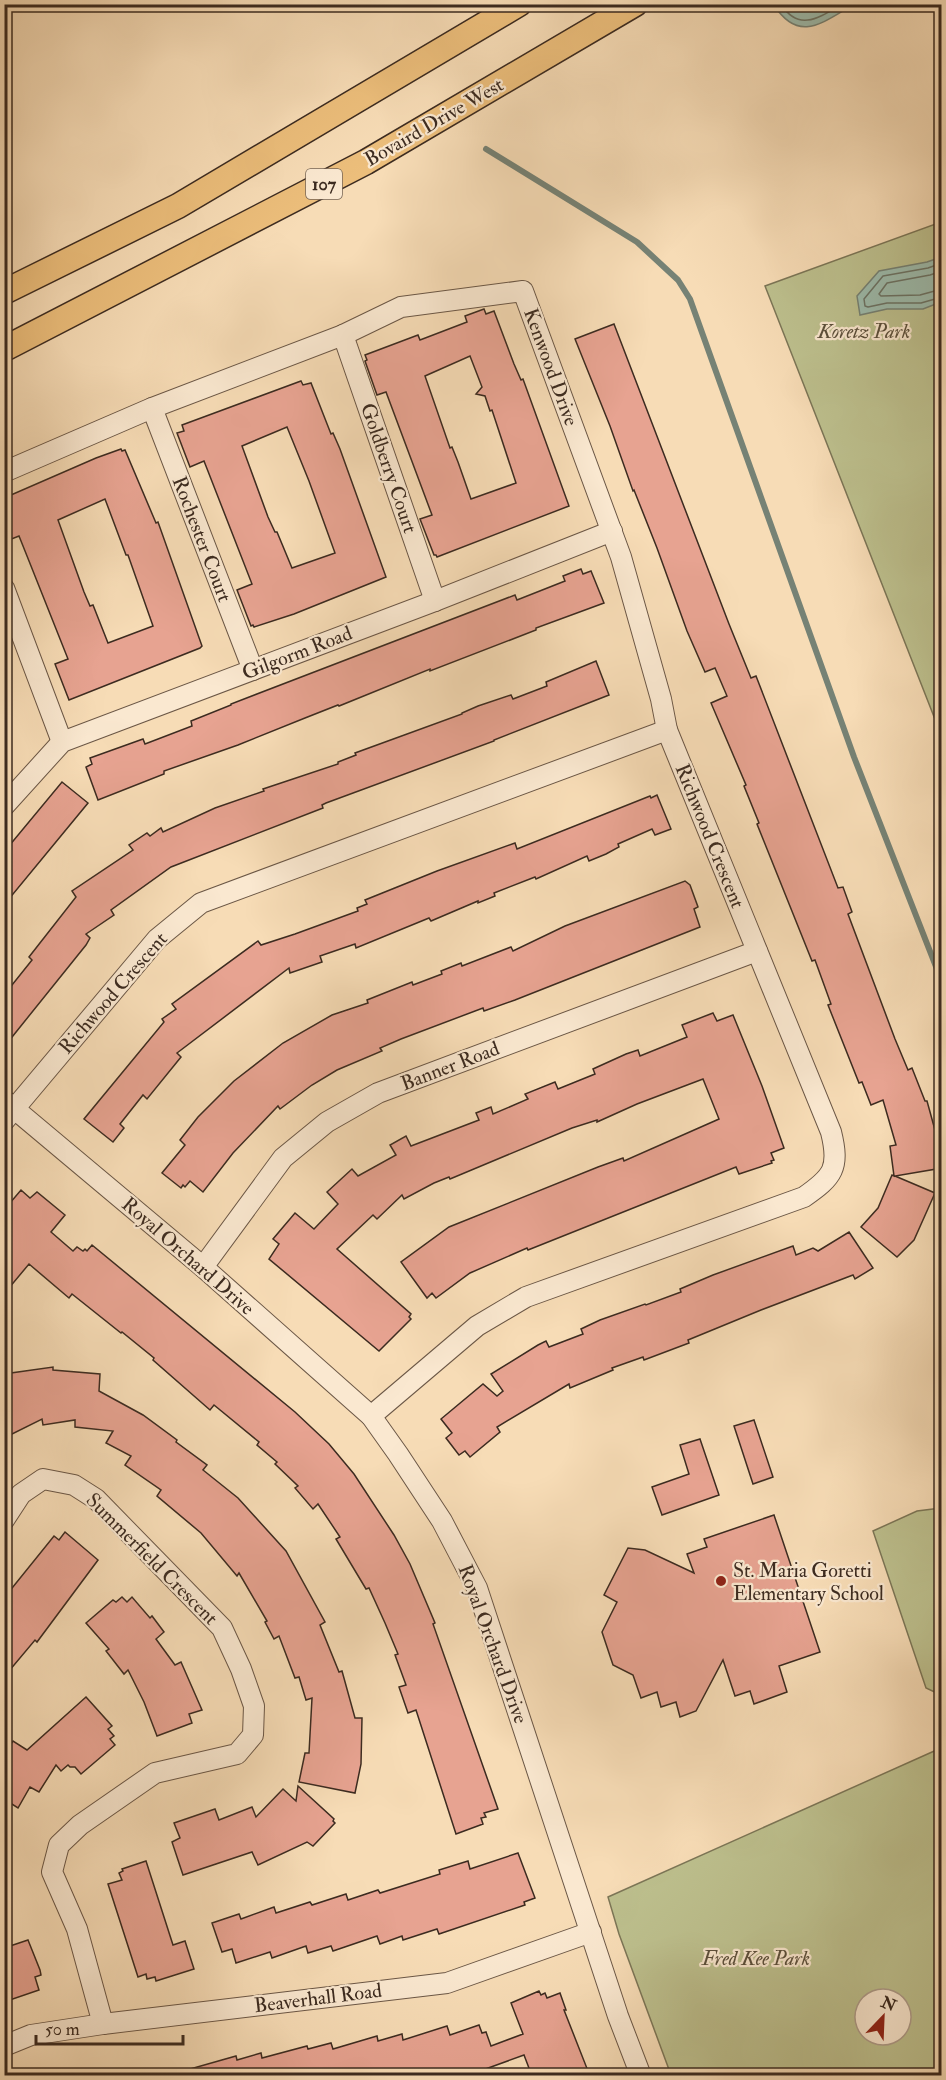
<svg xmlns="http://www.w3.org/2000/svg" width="946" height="2080" font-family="'IM FELL Double Pica',serif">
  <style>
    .green { fill: #bdc08e; stroke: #7c7657; stroke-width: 1.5; fill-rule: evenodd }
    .water { fill: #9dbcad; stroke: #768275; stroke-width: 1.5 }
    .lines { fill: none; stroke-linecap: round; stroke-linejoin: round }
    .shore { stroke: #6c7466; stroke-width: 1.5 }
    .stream { stroke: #768275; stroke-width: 6 }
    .building { fill: #e7a391; stroke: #3c2b20; stroke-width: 1.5; fill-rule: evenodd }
    .minor-casing { stroke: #6b5746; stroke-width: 22 }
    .major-casing { stroke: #3c2b20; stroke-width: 27 }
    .minor { stroke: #fae8d0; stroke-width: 20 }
    .major { stroke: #ecbe7b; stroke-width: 24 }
    .poi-dot { fill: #8f2418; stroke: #fae8d0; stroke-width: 2 }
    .labels { text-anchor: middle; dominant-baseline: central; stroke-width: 4.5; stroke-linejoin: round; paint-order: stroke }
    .shield { fill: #fae8d0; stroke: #756455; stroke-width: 1.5 }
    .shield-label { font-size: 18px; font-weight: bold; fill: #3c2b20 }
    .street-label { font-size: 20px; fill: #3c2b20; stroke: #fae8d0 }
    .park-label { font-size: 20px; font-style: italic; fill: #5c503c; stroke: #fae8d0 }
    .poi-label { font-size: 20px; fill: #3c2b20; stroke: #fae8d0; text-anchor: start }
  </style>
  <rect width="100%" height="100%" fill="#f7dcb6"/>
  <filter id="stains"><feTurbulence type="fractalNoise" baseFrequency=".00333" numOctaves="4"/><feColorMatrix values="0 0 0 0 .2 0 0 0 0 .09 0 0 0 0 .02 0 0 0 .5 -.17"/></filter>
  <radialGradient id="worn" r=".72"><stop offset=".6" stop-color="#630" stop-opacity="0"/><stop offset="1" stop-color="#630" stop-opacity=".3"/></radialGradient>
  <g class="green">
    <path d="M 941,222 L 942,732 L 940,732 L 765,286 Z"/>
    <path d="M 941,1508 L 942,1508 L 941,1695 L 926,1688 L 873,1531 L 917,1511 Z"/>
    <path d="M 941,1748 L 941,2075 L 671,2075 L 619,1934 L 608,1897 ZM 865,1999 L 901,1999 L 901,2035 L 865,2035 Z"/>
  </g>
  <g class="water">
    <path d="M 774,5 L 853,5 C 823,22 799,44 774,5 Z"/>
    <path d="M 941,257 L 941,302 L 923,309 L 887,309 L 860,315 L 857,296 L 879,271 L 927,262 Z"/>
  </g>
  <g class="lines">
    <g class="shore">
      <path d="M 781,4 C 799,33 820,17 842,4"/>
      <path d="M 942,263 L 928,268 L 883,276 L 864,299 L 865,306 L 868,307 L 887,303 L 921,303 L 942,297"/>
      <path d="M 942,271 L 930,275 L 887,283 L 879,294 L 881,296 L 920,295 L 942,289"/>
    </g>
    <path class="stream" d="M 486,149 L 637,242 L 678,280 L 690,299 L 854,757 L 942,982"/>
  </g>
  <g class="building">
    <path d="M 484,309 L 486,314 L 494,311 L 514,364 L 521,380 L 523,379 L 569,506 L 437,557 L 436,555 L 434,555 L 420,519 L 432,515 L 386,392 L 377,395 L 365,361 L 367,360 L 365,355 L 418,335 L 420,340 L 467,322 L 465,316 ZM 470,356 L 482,387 L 476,394 L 485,396 L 490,411 L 492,410 L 516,483 L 471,499 L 458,462 L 452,447 L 450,448 L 425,376 Z"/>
    <path d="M 614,324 L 729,624 L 751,678 L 756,676 L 838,888 L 843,887 L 852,912 L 848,914 L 895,1039 L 908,1070 L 912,1068 L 925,1101 L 927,1101 L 938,1141 L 942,1140 L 942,1168 L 895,1176 L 935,1193 L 914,1240 L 897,1257 L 861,1227 L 878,1208 L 892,1175 L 894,1176 L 890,1146 L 896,1145 L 883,1100 L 871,1105 L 862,1082 L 859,1083 L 828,1005 L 831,1004 L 815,960 L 812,961 L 757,824 L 759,823 L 744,786 L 746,785 L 711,703 L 727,696 L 715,668 L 705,672 L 687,631 L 657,548 L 634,490 L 633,491 L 610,426 L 575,339 Z"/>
    <path d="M 301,381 L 303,385 L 311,383 L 331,434 L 333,433 L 340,449 L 386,577 L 294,614 L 254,627 L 253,625 L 251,626 L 237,590 L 252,584 L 204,461 L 190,467 L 177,433 L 184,431 L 182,425 ZM 287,427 L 309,481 L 335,553 L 292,568 L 277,532 L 275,532 L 268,517 L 242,446 Z"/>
    <path d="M 121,449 L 122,451 L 125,450 L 156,523 L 158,522 L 202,646 L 200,648 L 69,700 L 55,664 L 68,659 L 31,566 L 19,536 L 4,542 L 4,498 L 96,458 ZM 105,499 L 126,555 L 128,555 L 153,626 L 108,643 L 93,605 L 90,606 L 84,592 L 58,520 Z"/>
    <path d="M 581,569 L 583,574 L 591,571 L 604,603 L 536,628 L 536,630 L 430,671 L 430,669 L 339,706 L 338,705 L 305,718 L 238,745 L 164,771 L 164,774 L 98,800 L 86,767 L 92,764 L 90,758 L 143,739 L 145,744 L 192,726 L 191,721 L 231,705 L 231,704 L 515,595 L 517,600 L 565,581 L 563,576 Z"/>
    <path d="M 596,661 L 609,695 L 494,740 L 494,741 L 326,803 L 322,805 L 323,808 L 171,867 L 111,910 L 114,915 L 86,934 L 90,938 L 86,945 L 4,1047 L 4,995 L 32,960 L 29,957 L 76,897 L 72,891 L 133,850 L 129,845 L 147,833 L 150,836 L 161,828 L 163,832 L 215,808 L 264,791 L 263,789 L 338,764 L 338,762 L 356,755 L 355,753 L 462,714 L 462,713 L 478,706 L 511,695 L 513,699 L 547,686 L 546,682 Z"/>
    <path d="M 62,782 L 88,803 L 4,905 L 4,852 Z"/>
    <path d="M 657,795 L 671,829 L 655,835 L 652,829 L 618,844 L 619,847 L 606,854 L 589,861 L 587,856 L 536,879 L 535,877 L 494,893 L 495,896 L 478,903 L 478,901 L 431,921 L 429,918 L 356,948 L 355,944 L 320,956 L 322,962 L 290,973 L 289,968 L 177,1053 L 181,1057 L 147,1099 L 143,1095 L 120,1124 L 124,1128 L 113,1142 L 84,1119 L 164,1022 L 162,1019 L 176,1009 L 172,1004 L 258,941 L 261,945 L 295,934 L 358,911 L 357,908 L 367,904 L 365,900 L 437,871 L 515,843 L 517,849 L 650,796 L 651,798 Z"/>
    <path d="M 685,881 L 690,885 L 698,907 L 694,909 L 700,927 L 515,1000 L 484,1011 L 483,1008 L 401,1039 L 380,1048 L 382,1051 L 337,1070 L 312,1085 L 280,1109 L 278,1106 L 233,1153 L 203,1192 L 190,1181 L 185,1187 L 183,1185 L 181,1188 L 162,1173 L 185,1145 L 180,1140 L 198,1117 L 234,1081 L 283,1043 L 332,1015 L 368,1003 L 367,1000 L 412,982 L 413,985 L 442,974 L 441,971 L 461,963 L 462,966 L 511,947 L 513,951 L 565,926 Z"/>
    <path d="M 713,1013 L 717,1021 L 733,1015 L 762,1086 L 784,1148 L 771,1153 L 774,1160 L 771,1161 L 772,1163 L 739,1174 L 736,1167 L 528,1250 L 527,1248 L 470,1273 L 436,1298 L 432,1293 L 427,1298 L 401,1262 L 449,1227 L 598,1167 L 623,1158 L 624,1161 L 719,1119 L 703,1079 L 637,1104 L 597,1122 L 597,1120 L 572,1128 L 450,1179 L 449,1177 L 434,1183 L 404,1199 L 402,1195 L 377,1219 L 373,1215 L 337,1249 L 411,1314 L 409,1317 L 411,1319 L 379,1351 L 269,1259 L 279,1244 L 273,1239 L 295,1213 L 314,1229 L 338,1204 L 327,1192 L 352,1169 L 358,1176 L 396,1155 L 390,1145 L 406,1136 L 411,1146 L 479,1120 L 476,1113 L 491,1107 L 493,1114 L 528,1099 L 525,1094 L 555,1082 L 558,1089 L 595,1074 L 593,1069 L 626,1054 L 638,1050 L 640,1056 L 687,1037 L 682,1025 Z"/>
    <path d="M 21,1190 L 30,1198 L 37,1192 L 65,1215 L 51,1232 L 73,1251 L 77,1247 L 83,1251 L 85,1249 L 87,1251 L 92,1245 L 295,1412 L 329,1444 L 354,1474 L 394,1535 L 410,1564 L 435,1623 L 433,1624 L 498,1809 L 484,1813 L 486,1817 L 481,1818 L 483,1824 L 456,1834 L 416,1710 L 408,1713 L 399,1687 L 406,1685 L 395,1655 L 398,1654 L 385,1623 L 369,1588 L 366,1589 L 336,1539 L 340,1537 L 318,1504 L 313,1509 L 295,1488 L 298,1486 L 275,1464 L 277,1462 L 257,1445 L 259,1442 L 214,1405 L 210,1410 L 153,1360 L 154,1358 L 122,1332 L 121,1333 L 72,1294 L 69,1298 L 29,1264 L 4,1294 L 4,1210 Z"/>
    <path d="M 849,1232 L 873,1268 L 855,1279 L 853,1275 L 761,1310 L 688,1340 L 689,1343 L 644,1360 L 643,1357 L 612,1368 L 613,1370 L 570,1388 L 569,1384 L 497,1427 L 500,1432 L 470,1457 L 465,1451 L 459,1455 L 446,1438 L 452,1433 L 441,1419 L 483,1384 L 497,1396 L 503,1391 L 491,1374 L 538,1345 L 546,1341 L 549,1347 L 583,1334 L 581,1329 L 600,1320 L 645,1304 L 646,1305 L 681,1292 L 680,1289 L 713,1275 L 793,1246 L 796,1255 L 813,1248 L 818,1251 Z"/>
    <path d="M 53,1367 L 53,1370 L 100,1374 L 99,1391 L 143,1415 L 177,1440 L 176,1442 L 207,1465 L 203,1470 L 238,1498 L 286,1551 L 325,1622 L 320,1625 L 339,1672 L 342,1671 L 355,1718 L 362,1718 L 361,1764 L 355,1793 L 299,1782 L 305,1753 L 309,1753 L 312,1698 L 306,1700 L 299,1677 L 295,1678 L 279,1636 L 274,1639 L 265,1622 L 267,1621 L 239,1573 L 237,1576 L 201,1533 L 157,1496 L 161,1490 L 125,1465 L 131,1456 L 106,1443 L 113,1431 L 75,1427 L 75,1420 L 43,1425 L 42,1419 L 4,1438 L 4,1374 Z"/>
    <path d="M 754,1420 L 773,1477 L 753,1484 L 734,1426 Z"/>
    <path d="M 700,1439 L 719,1495 L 662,1515 L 652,1487 L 689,1474 L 680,1445 Z"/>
    <path d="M 774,1515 L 820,1652 L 779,1666 L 787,1692 L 754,1704 L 750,1691 L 735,1696 L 723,1660 L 696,1711 L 680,1717 L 676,1702 L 661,1707 L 657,1692 L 641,1698 L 633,1675 L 613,1665 L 602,1632 L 617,1602 L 604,1595 L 628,1548 L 645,1550 L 694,1573 L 687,1554 L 707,1547 L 704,1539 Z"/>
    <path d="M 65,1532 L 98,1560 L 37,1642 L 35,1640 L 4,1677 L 4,1598 L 54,1536 L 59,1540 Z"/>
    <path d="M 122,1597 L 127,1602 L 132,1597 L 150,1618 L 152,1616 L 164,1632 L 156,1639 L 175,1665 L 181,1662 L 202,1710 L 189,1714 L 192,1723 L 157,1736 L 144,1702 L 128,1670 L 124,1674 L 106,1651 L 109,1649 L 86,1623 L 113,1600 L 116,1602 Z"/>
    <path d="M 86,1697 L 112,1726 L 108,1729 L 114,1736 L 110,1739 L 115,1745 L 81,1774 L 75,1767 L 70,1767 L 68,1765 L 61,1771 L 56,1765 L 39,1792 L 30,1787 L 18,1808 L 4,1799 L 4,1754 L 13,1741 L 27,1750 Z"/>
    <path d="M 298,1786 L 334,1819 L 333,1821 L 335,1823 L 313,1846 L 307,1842 L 258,1865 L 252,1852 L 183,1875 L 172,1842 L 180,1838 L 174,1823 L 215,1809 L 219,1820 L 252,1807 L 256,1817 L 283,1789 L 296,1801 Z"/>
    <path d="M 518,1853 L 535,1898 L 524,1902 L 525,1905 L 439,1934 L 437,1929 L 403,1940 L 402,1936 L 380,1944 L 377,1936 L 333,1951 L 331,1946 L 308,1953 L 306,1946 L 272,1958 L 270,1952 L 236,1963 L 232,1949 L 222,1952 L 212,1923 L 239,1914 L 241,1919 L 274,1907 L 276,1913 L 310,1902 L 312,1905 L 346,1894 L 348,1900 L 378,1890 L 380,1893 L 440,1874 L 439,1870 L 468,1861 L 470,1869 Z"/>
    <path d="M 146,1861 L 173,1945 L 185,1941 L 194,1969 L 156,1981 L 155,1977 L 147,1979 L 146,1974 L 138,1977 L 108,1884 L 122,1880 L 119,1873 L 123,1871 L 122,1869 Z"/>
    <path d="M 28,1940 L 40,1970 L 41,1975 L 35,1977 L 39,1990 L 4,2002 L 4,1948 Z"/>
    <path d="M 539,1991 L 541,1995 L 545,1993 L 547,1998 L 560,1993 L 566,2010 L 564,2010 L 588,2071 L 577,2076 L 532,2076 L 524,2055 L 469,2075 L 468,2070 L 453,2076 L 184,2076 L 183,2071 L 236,2056 L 237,2060 L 261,2053 L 262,2058 L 307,2046 L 308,2049 L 331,2043 L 333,2049 L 377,2036 L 378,2041 L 402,2034 L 403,2040 L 447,2026 L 450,2035 L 479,2025 L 482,2033 L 486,2032 L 491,2046 L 523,2034 L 511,2003 Z"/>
  </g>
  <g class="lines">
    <defs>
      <g id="minor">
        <path d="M 343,335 L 435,601"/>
        <path d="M 152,408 L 253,670"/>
        <path d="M 4,472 L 152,408 L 343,335 L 401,307 L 523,291 L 621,557 L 661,699 L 667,730"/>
        <path d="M 4,588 L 62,742"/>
        <path d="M 4,806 L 62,742 L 435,601 L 612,531"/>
        <path d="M 5,1101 L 203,1267 L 371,1416 L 398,1454 L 442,1521 L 477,1588 L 618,2016 L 641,2076"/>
        <path d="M 4,1121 L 157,939 L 201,903 L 667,730 L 831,1132 C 840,1168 833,1177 804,1197 L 526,1297 L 477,1326 L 371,1416"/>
        <path d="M 203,1267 L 283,1158 L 327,1122 L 378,1093 L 757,951"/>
        <path d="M 4,1520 L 21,1494 L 43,1479 L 74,1485 L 96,1499 L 222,1628 L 241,1669 L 254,1706 L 253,1735 L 237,1754 L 155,1773 L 80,1825 L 59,1845 L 52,1872 L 77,1929 L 103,2024"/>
        <path d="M 4,2046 L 31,2035 L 103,2024 L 447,1983 L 591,1932"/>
      </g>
      <g id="major">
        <path d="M 4,292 L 178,206 L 519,4"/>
        <path d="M 4,349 L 366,162 L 635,4"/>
      </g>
    </defs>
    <use href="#minor" class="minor-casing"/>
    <use href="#major" class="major-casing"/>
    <use href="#minor" class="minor"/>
    <use href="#major" class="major"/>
  </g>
  <circle class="poi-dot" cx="721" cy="1581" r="6"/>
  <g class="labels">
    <rect class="shield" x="306" y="169" width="36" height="30" rx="4.5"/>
    <g class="shield-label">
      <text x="324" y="184">107</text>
    </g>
    <g class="street-label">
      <text transform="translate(434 122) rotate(-30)">Bovaird Drive West</text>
      <text transform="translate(551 367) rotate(70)">Kenwood Drive</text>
      <text transform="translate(389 468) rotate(71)">Goldberry Court</text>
      <text transform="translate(202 539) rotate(69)">Rochester Court</text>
      <text transform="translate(297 653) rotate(-21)">Gilgorm Road</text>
      <text transform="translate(710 836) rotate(68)">Richwood Crescent</text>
      <text transform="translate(113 993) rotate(-49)">Richwood Crescent</text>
      <text transform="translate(450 1066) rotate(-21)">Banner Road</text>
      <text transform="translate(188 1256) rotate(41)">Royal Orchard Drive</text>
      <text transform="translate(152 1559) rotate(45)">Summerfield Crescent</text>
      <text transform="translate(493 1644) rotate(70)">Royal Orchard Drive</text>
      <text transform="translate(318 1998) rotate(-7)">Beaverhall Road</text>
    </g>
    <g class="park-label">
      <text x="864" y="331">Koretz Park</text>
      <text x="756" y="1958">Fred Kee Park</text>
    </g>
    <g class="poi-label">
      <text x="733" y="1570">St. Maria Goretti<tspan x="733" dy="23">Elementary School</tspan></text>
    </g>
  </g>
  <rect width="946" height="2080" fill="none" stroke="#f7dcb6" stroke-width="24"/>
  <rect x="6" y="6" width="934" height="2068" fill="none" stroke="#3c2b20" stroke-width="3"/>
  <rect x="12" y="12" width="922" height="2056" fill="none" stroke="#3c2b20" stroke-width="1.5"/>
  <g transform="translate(883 2017) rotate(23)"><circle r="28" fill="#fae8d0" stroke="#ae9c8a" stroke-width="1.5"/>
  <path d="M0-4.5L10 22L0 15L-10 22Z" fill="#8f2418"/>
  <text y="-9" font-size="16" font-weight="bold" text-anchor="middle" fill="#3c2b20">N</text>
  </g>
  <path d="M36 2035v9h147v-9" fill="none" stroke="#3c2b20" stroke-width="3"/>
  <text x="45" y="2035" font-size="18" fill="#3c2b20" stroke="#fae8d0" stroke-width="4.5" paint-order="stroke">50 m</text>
  <rect width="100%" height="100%" filter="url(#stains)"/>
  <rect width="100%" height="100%" fill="url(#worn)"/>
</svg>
